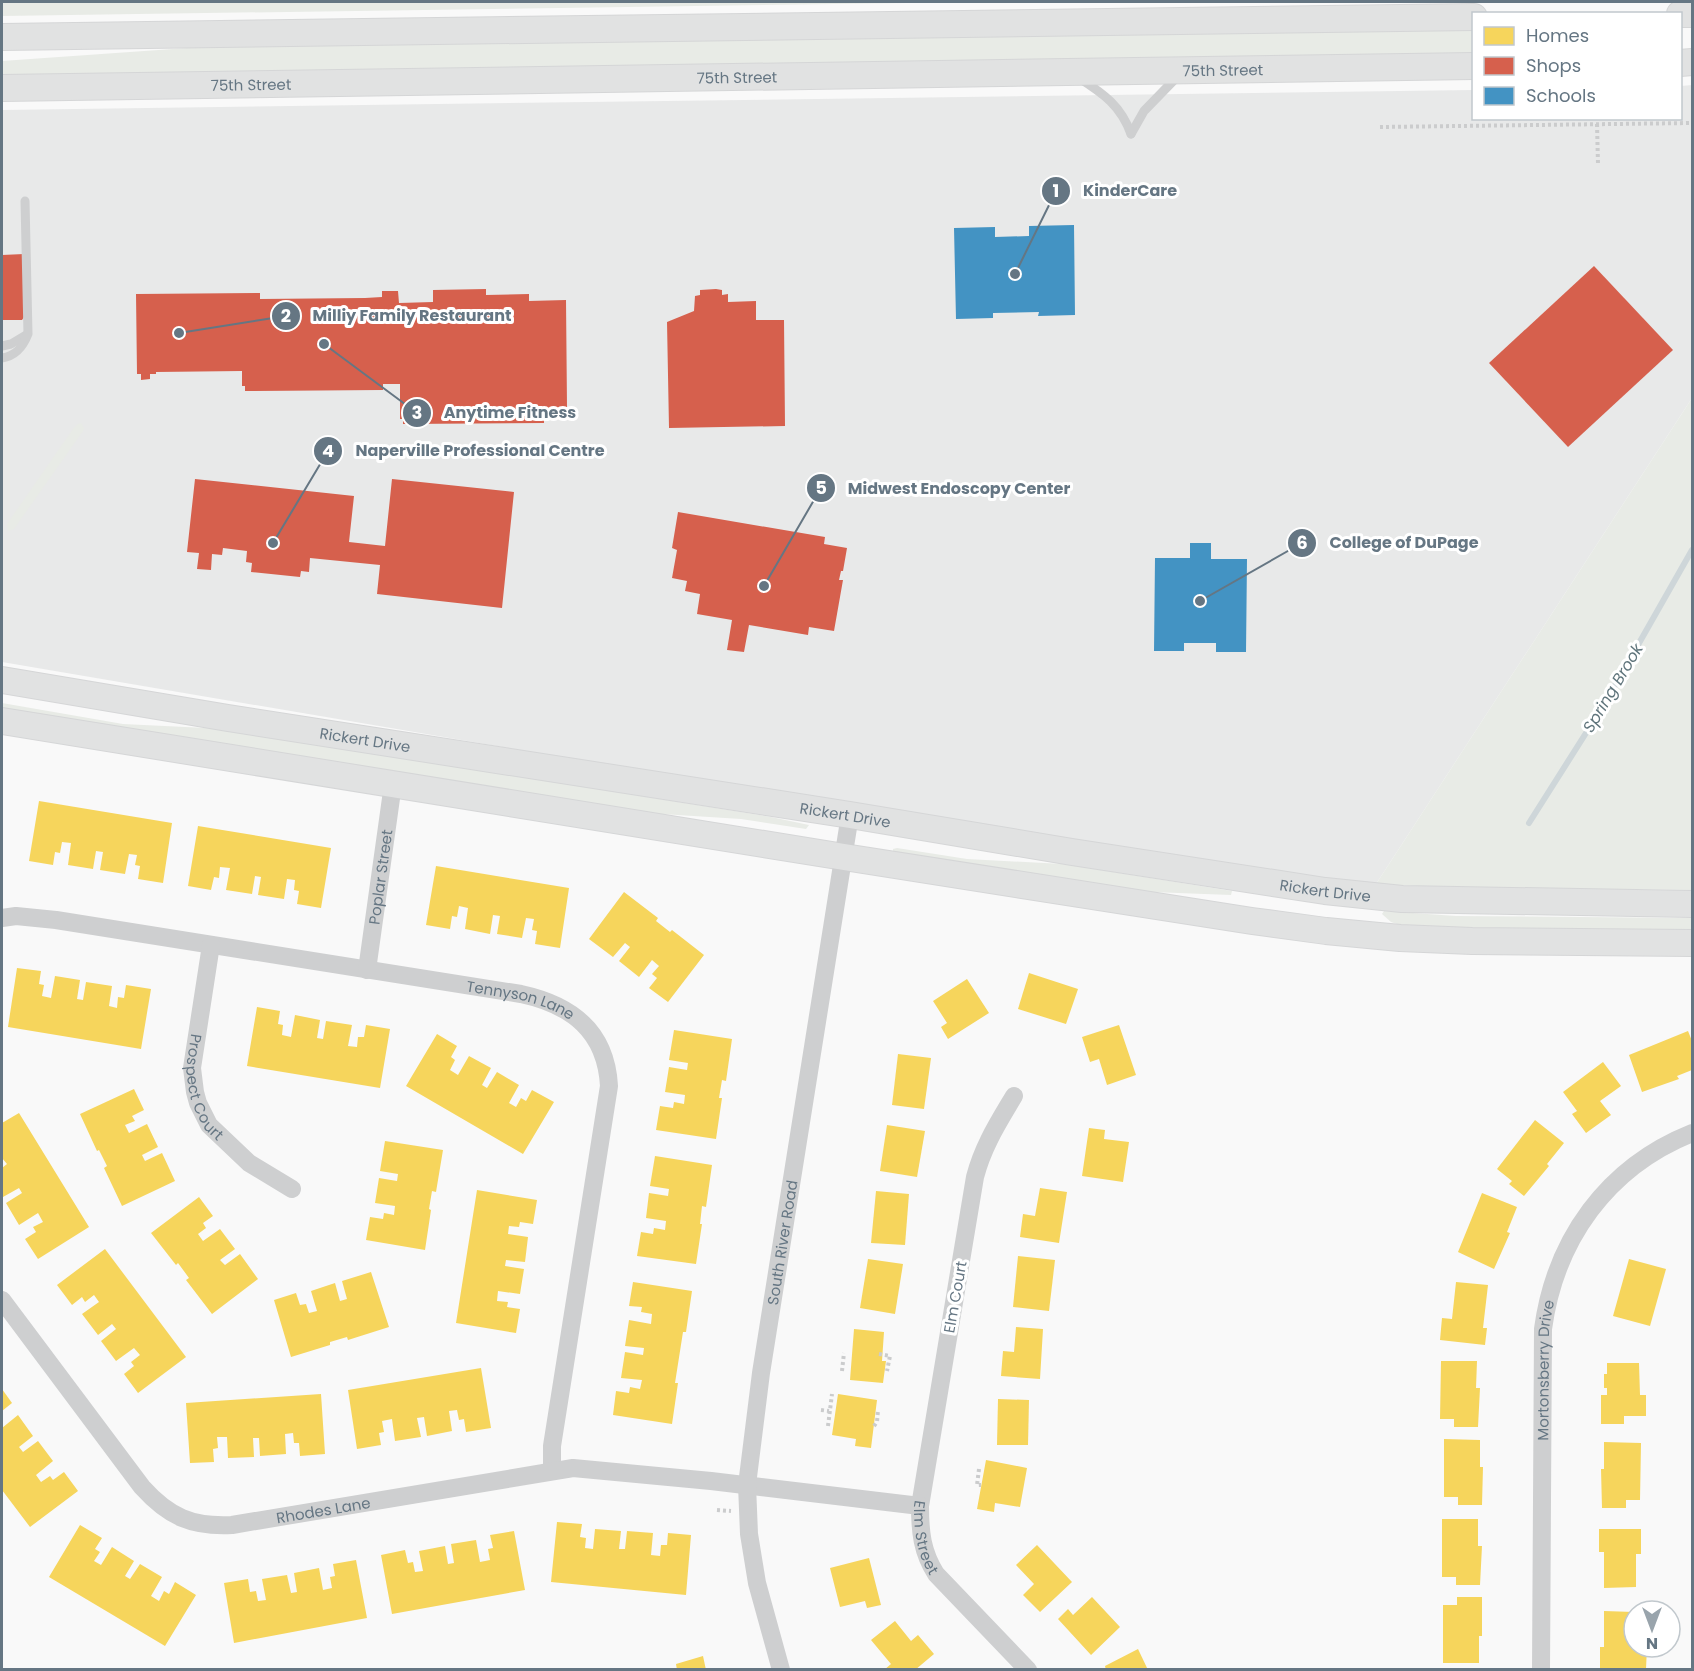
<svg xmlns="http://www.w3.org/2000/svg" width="1694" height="1671" font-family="Poppins,sans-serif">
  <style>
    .built { fill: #e8e9e9 }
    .green { fill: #e8ebe6 }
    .homes { fill: #f6d55c }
    .shops { fill: #d6604d }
    .schools { fill: #4393c3 }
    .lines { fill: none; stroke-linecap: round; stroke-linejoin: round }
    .stream { stroke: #ced6d9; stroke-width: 6 }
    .secondary-casing { stroke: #d5d6d7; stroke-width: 28 }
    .path { stroke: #cbcccd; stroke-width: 4; stroke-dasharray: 3 3; stroke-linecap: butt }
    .lane { stroke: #cecfd0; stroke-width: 9 }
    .street { stroke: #cecfd0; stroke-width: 18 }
    .secondary { stroke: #e1e2e2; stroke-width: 26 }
    .labels { text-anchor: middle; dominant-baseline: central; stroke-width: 6; stroke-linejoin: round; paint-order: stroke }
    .street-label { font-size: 15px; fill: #657683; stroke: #fff }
    .water-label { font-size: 16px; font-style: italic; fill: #60757c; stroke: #fff }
    .leader { fill: none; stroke: #657683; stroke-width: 2 }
    .callout-dot { fill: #657683; stroke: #fff; stroke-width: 2 }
    .mark-label { font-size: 18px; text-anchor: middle; font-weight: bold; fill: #fff }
    .callout-label { font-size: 16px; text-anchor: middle; font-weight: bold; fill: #657683; stroke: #fff; stroke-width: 6; stroke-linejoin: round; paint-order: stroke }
  </style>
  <rect width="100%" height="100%" fill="#f9f9f9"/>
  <path class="built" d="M 1692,85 L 1692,398 L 1376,884 L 1296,876 L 555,756 L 2,662 L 2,110 L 1473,90 L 1474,118 L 1680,118 L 1681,86 Z"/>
  <g class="green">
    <path d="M 2,2 L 980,2 L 2,16 Z"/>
    <path d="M 1474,28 L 1473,55 L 2,77 L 2,61 L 201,47 Z"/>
    <path d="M 1692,398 L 1692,890 L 1459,888 L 1376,884 Z"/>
    <path d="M 81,423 L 84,428 L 83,431 L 14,529 L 8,531 L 7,524 L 73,429 L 78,424 Z"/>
    <path d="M 2,703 L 123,724 L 227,729 L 771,817 L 809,825 L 806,829 L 741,819 L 630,812 L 2,710 Z"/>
    <path d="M 897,848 L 967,859 L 1063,864 L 1232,891 L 1231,895 L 1125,891 L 893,852 L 893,849 Z"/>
    <path d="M 1384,911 L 1456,916 L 1692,918 L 1692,933 L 1452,930 L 1403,926 L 1391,922 L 1382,914 Z"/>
  </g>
  <g class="homes">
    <path d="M 39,801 L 172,823 L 163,883 L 138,879 L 140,866 L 135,865 L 137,855 L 129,854 L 125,874 L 100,870 L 103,852 L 96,851 L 93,869 L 68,865 L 71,843 L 62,842 L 60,853 L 55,852 L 53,865 L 29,861 Z"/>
    <path d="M 198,826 L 331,848 L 321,908 L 297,904 L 299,891 L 294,890 L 295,880 L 287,879 L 284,899 L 258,895 L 261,877 L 255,876 L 252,894 L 226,890 L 230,868 L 220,867 L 219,878 L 214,877 L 211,890 L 188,886 Z"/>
    <path d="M 436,866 L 569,888 L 560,948 L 535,944 L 537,931 L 532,930 L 534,919 L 526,918 L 522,938 L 497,934 L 500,916 L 493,915 L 490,934 L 465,929 L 468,908 L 459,906 L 457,917 L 452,916 L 450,929 L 426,925 Z"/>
    <path d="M 624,892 L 658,918 L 656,921 L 670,932 L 672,930 L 704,955 L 668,1002 L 649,988 L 657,978 L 652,974 L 659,966 L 652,960 L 639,977 L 619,961 L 630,947 L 625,943 L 613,957 L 589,939 Z"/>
    <path d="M 17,968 L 41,971 L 39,984 L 44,985 L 42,996 L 51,998 L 55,976 L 80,980 L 77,999 L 83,1000 L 86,982 L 112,986 L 109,1006 L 117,1008 L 118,997 L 124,998 L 126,985 L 151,989 L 141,1049 L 8,1027 Z"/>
    <path d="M 1029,973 L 1078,989 L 1066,1024 L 1018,1009 Z"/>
    <path d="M 967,979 L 989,1013 L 948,1039 L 941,1027 L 947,1023 L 933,1001 Z"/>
    <path d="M 257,1007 L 280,1011 L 278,1024 L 283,1025 L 282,1035 L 291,1037 L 295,1015 L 320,1020 L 317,1038 L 323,1039 L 326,1021 L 352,1025 L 348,1046 L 357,1047 L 358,1037 L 364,1037 L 366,1025 L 390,1029 L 380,1088 L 247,1066 Z"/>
    <path d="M 1119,1025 L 1136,1075 L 1107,1085 L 1099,1059 L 1090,1062 L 1082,1037 Z"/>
    <path d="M 674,1030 L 732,1039 L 726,1081 L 722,1080 L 719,1098 L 722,1098 L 716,1139 L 656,1130 L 660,1106 L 673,1108 L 674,1102 L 684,1104 L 685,1095 L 665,1092 L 669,1067 L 687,1070 L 688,1063 L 669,1060 Z"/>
    <path d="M 1688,1031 L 1692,1041 L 1692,1070 L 1677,1076 L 1679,1079 L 1642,1092 L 1629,1055 Z"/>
    <path d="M 437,1034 L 457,1046 L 451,1057 L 455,1060 L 450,1070 L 458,1075 L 469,1056 L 491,1068 L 482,1085 L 487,1088 L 497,1072 L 519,1085 L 509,1103 L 516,1107 L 521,1098 L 526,1101 L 532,1090 L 554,1102 L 523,1154 L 406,1086 Z"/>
    <path d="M 898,1054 L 931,1058 L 924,1109 L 892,1105 Z"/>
    <path d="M 1603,1062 L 1621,1086 L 1600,1101 L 1611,1115 L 1586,1133 L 1572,1114 L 1577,1111 L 1563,1092 Z"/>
    <path d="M 134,1089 L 144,1110 L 132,1116 L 135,1121 L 125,1125 L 129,1133 L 147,1124 L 158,1147 L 142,1155 L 145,1161 L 162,1153 L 175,1181 L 122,1206 L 104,1168 L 107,1166 L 99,1150 L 97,1151 L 80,1114 Z"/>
    <path d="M 19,1113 L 89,1227 L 38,1259 L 25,1239 L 36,1232 L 33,1227 L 43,1222 L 38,1213 L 19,1225 L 6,1203 L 22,1193 L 19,1188 L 3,1197 L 2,1195 L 2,1168 L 7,1164 L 2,1158 L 2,1123 Z"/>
    <path d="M 1535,1120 L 1564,1143 L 1547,1164 L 1549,1166 L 1524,1196 L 1509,1184 L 1512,1181 L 1497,1169 Z"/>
    <path d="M 887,1125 L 925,1131 L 917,1177 L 880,1171 Z"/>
    <path d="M 1089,1128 L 1105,1130 L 1104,1139 L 1129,1142 L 1123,1182 L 1082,1176 Z"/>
    <path d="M 385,1141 L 443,1150 L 436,1192 L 432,1191 L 429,1209 L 431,1210 L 425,1250 L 366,1240 L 370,1217 L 383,1219 L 384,1213 L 394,1215 L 395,1206 L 375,1203 L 379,1178 L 397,1181 L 398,1174 L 380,1171 Z"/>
    <path d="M 655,1156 L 712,1165 L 706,1207 L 702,1206 L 700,1224 L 702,1224 L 696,1264 L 637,1256 L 641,1232 L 653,1234 L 654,1228 L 665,1230 L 666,1221 L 646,1218 L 649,1193 L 668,1196 L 669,1189 L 650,1186 Z"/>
    <path d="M 1040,1188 L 1067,1192 L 1059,1243 L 1020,1237 L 1023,1214 L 1035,1216 Z"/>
    <path d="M 477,1190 L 537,1200 L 533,1224 L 520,1222 L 519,1227 L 509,1226 L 508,1234 L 528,1237 L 525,1262 L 506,1260 L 505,1266 L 524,1269 L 520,1294 L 498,1291 L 497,1301 L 508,1302 L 507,1307 L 520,1309 L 516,1333 L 456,1323 Z"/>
    <path d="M 876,1191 L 909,1194 L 905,1245 L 871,1243 Z"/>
    <path d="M 1482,1193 L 1517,1207 L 1507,1232 L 1510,1233 L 1494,1269 L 1458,1252 Z"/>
    <path d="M 199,1197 L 213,1216 L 203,1223 L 206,1228 L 198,1234 L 203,1241 L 220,1229 L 235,1249 L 220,1260 L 225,1265 L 240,1254 L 258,1279 L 212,1314 L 186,1280 L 189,1278 L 178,1263 L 176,1265 L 151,1233 Z"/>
    <path d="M 105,1249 L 186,1357 L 138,1393 L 124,1374 L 134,1366 L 131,1362 L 140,1355 L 134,1348 L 116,1361 L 101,1341 L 116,1329 L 112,1324 L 98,1335 L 82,1314 L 99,1302 L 94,1295 L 85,1302 L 82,1297 L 72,1305 L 57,1285 Z"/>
    <path d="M 1018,1256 L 1055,1260 L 1049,1311 L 1013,1307 Z"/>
    <path d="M 868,1259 L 903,1264 L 895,1314 L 860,1308 Z"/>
    <path d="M 1629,1259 L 1666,1269 L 1650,1326 L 1613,1316 Z"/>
    <path d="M 371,1272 L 389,1327 L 348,1340 L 347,1337 L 330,1342 L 330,1345 L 291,1357 L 274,1300 L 296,1293 L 300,1305 L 306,1304 L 309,1313 L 317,1311 L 311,1291 L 335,1283 L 340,1301 L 347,1299 L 342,1281 Z"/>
    <path d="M 633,1282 L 692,1291 L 686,1332 L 683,1332 L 675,1383 L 678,1383 L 672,1424 L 613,1415 L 616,1391 L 629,1393 L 630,1387 L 640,1389 L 642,1380 L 621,1378 L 625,1352 L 643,1355 L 644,1348 L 625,1346 L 629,1320 L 651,1324 L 652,1314 L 641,1312 L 642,1307 L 629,1306 Z"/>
    <path d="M 1456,1282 L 1488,1285 L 1483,1328 L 1487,1328 L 1485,1345 L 1440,1340 L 1442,1318 L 1452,1319 Z"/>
    <path d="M 1016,1327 L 1043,1329 L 1040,1379 L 1001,1376 L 1003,1351 L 1014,1352 Z"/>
    <path d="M 854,1329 L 884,1332 L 882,1361 L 886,1361 L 883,1383 L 850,1380 Z"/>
    <path d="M 1441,1361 L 1477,1361 L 1476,1388 L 1480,1388 L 1478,1427 L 1454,1427 L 1454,1419 L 1440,1419 Z"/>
    <path d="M 1607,1363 L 1639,1363 L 1640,1395 L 1646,1395 L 1646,1416 L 1624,1416 L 1624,1424 L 1601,1424 L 1601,1395 L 1607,1395 L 1607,1388 L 1604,1388 L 1604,1374 L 1607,1374 Z"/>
    <path d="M 481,1368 L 491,1428 L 466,1432 L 464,1419 L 459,1420 L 457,1410 L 449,1411 L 452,1431 L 427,1436 L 424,1417 L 417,1418 L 421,1437 L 395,1441 L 392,1419 L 382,1421 L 384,1432 L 379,1433 L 381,1445 L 357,1449 L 348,1390 Z"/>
    <path d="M 2,1389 L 12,1403 L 2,1411 Z"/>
    <path d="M 321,1394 L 325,1454 L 300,1456 L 299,1443 L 294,1443 L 293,1433 L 285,1434 L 286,1454 L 260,1456 L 259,1438 L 253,1438 L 254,1457 L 228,1458 L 227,1437 L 217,1437 L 218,1448 L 213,1449 L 214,1462 L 190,1463 L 186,1403 Z"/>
    <path d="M 838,1394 L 877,1400 L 871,1448 L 855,1446 L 856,1439 L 832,1435 Z"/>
    <path d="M 998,1399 L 1029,1400 L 1028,1445 L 997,1445 Z"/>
    <path d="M 18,1415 L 33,1436 L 19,1447 L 23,1452 L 38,1441 L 53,1461 L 36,1475 L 41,1482 L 50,1476 L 53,1480 L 64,1472 L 78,1491 L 30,1527 L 2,1490 L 2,1428 Z"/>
    <path d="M 1444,1439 L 1480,1440 L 1480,1467 L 1483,1467 L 1482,1505 L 1458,1505 L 1458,1497 L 1444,1497 Z"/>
    <path d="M 1604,1442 L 1641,1443 L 1640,1500 L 1626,1500 L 1626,1508 L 1602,1508 L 1601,1469 L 1604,1469 Z"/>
    <path d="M 986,1460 L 1027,1468 L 1020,1507 L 995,1503 L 994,1512 L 977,1509 Z"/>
    <path d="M 1442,1519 L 1478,1519 L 1478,1546 L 1482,1546 L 1480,1585 L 1456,1585 L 1456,1577 L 1442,1577 Z"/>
    <path d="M 557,1522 L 582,1524 L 580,1537 L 586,1538 L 585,1548 L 593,1549 L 595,1529 L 621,1531 L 619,1549 L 625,1549 L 627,1531 L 653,1533 L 651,1555 L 660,1556 L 661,1545 L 667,1545 L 668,1533 L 691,1535 L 686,1595 L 551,1582 Z"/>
    <path d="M 80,1525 L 102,1538 L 95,1549 L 100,1552 L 94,1561 L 101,1565 L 112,1547 L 134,1561 L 125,1576 L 130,1579 L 140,1564 L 162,1577 L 151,1596 L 159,1601 L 164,1591 L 169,1594 L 175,1582 L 196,1595 L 165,1646 L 49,1577 Z"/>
    <path d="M 1599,1529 L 1641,1529 L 1641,1554 L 1636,1554 L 1636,1587 L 1604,1588 L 1604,1552 L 1599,1552 Z"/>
    <path d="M 514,1531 L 525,1590 L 392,1614 L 381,1555 L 405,1550 L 408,1563 L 413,1562 L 415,1572 L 423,1571 L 419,1551 L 445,1546 L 448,1564 L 454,1563 L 451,1544 L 476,1540 L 480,1562 L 490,1560 L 488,1549 L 493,1548 L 490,1535 Z"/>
    <path d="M 1037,1545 L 1072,1582 L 1040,1612 L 1023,1595 L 1034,1584 L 1016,1565 Z"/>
    <path d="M 869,1558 L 881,1605 L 867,1608 L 865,1601 L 840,1607 L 830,1568 Z"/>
    <path d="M 356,1560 L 367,1618 L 234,1643 L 224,1583 L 248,1579 L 250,1592 L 256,1591 L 258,1601 L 266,1600 L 262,1579 L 287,1575 L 291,1593 L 297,1592 L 294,1573 L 319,1568 L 323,1590 L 332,1588 L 330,1577 L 335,1576 L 333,1564 Z"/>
    <path d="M 1092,1597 L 1120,1627 L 1091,1655 L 1058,1619 L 1068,1609 L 1073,1615 Z"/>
    <path d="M 1457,1597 L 1482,1597 L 1482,1636 L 1479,1636 L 1479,1663 L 1443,1663 L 1443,1605 L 1457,1605 Z"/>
    <path d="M 1604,1611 L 1634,1612 L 1634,1647 L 1647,1647 L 1646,1669 L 1600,1669 L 1600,1647 L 1604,1647 Z"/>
    <path d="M 895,1621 L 911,1641 L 918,1635 L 934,1654 L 915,1670 L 884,1670 L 891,1664 L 871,1640 Z"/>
    <path d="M 1138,1649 L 1148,1670 L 1106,1670 L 1105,1666 Z"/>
    <path d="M 703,1656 L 706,1670 L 677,1670 L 676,1664 Z"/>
  </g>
  <g class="shops">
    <path d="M 24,254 L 24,317 L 22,320 L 2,320 L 2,255 Z"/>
    <path d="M 1594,266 L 1673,350 L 1568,447 L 1489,363 Z"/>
    <path d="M 486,289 L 486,295 L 529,294 L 529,301 L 566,300 L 567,407 L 562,407 L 562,413 L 549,413 L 549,416 L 544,416 L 544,423 L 403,424 L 403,419 L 400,419 L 400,384 L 383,384 L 383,390 L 245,391 L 245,386 L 242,386 L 242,371 L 156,372 L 156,374 L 150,374 L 150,379 L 141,380 L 141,374 L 137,374 L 136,294 L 260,293 L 260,299 L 365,298 L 382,297 L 382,291 L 398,291 L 399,303 L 433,302 L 433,290 Z"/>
    <path d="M 716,289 L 722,290 L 722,295 L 728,294 L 728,302 L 756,301 L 756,320 L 784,320 L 785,426 L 669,428 L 667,322 L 694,311 L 695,296 L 700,295 L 700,290 Z"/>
    <path d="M 195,479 L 354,496 L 349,542 L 385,546 L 392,479 L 514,492 L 502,608 L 377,594 L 380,565 L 310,558 L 309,572 L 301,571 L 300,577 L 251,572 L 252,563 L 246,562 L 247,551 L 223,548 L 222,555 L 212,554 L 211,570 L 197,569 L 199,553 L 187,552 Z"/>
    <path d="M 678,512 L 825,537 L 824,544 L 847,548 L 843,571 L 841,571 L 839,580 L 843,580 L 834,631 L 809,627 L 808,635 L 749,625 L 744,652 L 727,650 L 732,620 L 697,614 L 700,594 L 685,591 L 687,581 L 672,578 L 677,550 L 672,548 Z"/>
  </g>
  <g class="schools">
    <path d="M 1074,225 L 1075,315 L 1038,316 L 1039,312 L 993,313 L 993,318 L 956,319 L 954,228 L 995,227 L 995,237 L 1029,236 L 1029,226 Z"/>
    <path d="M 1190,543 L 1211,543 L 1211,559 L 1247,559 L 1246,652 L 1216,652 L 1216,643 L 1184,643 L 1184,651 L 1154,651 L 1155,558 L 1190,558 Z"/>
  </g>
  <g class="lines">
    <path class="stream" d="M 1529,823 L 1605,703 L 1692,550"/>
    <defs>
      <g id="secondary">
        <path d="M 1680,14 L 1692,14"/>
        <path d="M 2,37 L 1474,17"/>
        <path d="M 1680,63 L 1692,62"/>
        <path id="s8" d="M 2,88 L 1474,66"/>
        <path id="s9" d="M 2,680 L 228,718 L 850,815 L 1072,852 L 1325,891 L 1402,899 L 1692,904"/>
        <path d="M 2,721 L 844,857 L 1252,921 L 1326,931 L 1400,938 L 1472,941 L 1692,943"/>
      </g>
    </defs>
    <use href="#secondary" class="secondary-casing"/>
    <g class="path">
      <path d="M 1597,124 L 1598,164"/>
      <path d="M 1380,127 L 1692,123"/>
      <path d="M 879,1354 L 890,1356 L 887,1371"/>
      <path d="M 842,1371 L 844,1353"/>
      <path d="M 821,1410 L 829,1411"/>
      <path d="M 828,1426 L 832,1394"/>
      <path d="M 874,1426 L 877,1422 L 878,1410"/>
      <path d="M 979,1469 L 977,1485 L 981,1485"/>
      <path d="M 717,1510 L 731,1511"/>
    </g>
    <g class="lane">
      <path d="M 1079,78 C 1104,94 1121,106 1131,134"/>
      <path d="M 1131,134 L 1144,111 L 1178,76"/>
      <path d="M 2,346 L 11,344 L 26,335"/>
      <path d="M 2,358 C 16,356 23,347 28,334 L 25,201"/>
    </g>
    <g class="street">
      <path id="s1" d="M 2,918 L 16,916 L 56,920 L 521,994 C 572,1005 606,1031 609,1086 L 552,1446 L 552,1470"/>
      <path id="s2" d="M 211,945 L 192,1068 L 195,1092 L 198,1103 L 209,1125 L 249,1163 L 292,1189"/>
      <path id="s3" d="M 367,970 L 393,784"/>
      <path id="s4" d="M 1014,1096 C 998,1123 983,1146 975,1177 L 920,1506 C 920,1532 922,1552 936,1574 L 1028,1670"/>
      <path id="s5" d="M 2,1300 L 142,1487 C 169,1517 192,1527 232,1525 L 573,1468 L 711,1481 L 920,1506"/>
      <path id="s6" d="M 781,1670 L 757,1583 L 749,1534 L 747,1485 L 761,1373 L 850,815"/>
      <path id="s7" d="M 1541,1670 L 1543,1329 C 1555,1240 1607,1167 1692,1133"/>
    </g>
    <use href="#secondary" class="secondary"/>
  </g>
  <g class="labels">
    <g class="street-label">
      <text stroke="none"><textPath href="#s8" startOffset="1221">75th Street</textPath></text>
      <text stroke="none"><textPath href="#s8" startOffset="735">75th Street</textPath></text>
      <text stroke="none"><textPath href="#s8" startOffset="249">75th Street</textPath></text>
      <text stroke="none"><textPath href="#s9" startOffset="368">Rickert Drive</textPath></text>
      <text stroke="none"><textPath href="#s9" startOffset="854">Rickert Drive</textPath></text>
      <text stroke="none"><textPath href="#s3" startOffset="94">Poplar Street</textPath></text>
      <text stroke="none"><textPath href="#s9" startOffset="1340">Rickert Drive</textPath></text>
      <text stroke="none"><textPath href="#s1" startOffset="526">Tennyson Lane</textPath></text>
      <text stroke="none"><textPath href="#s2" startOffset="146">Prospect Court</textPath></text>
      <text stroke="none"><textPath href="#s6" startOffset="434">South River Road</textPath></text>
      <text transform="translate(955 1297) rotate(-80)">Elm Court</text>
      <text stroke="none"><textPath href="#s7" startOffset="300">Mortonsberry Drive</textPath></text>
      <text stroke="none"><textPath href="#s5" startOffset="428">Rhodes Lane</textPath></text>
      <text stroke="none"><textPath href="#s4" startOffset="456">Elm Street</textPath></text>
    </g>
    <g class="water-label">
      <text transform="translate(1613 688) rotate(-59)">Spring Brook</text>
    </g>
  </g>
  <path class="leader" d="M1015 274L1056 191M179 333L286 316M324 344L417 413M273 543L328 451M764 586L821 488M1200 601L1302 543"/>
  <g class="callout-dot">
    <circle cx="1015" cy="274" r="6"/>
    <circle cx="179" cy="333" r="6"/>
    <circle cx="324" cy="344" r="6"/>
    <circle cx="273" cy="543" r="6"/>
    <circle cx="764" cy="586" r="6"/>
    <circle cx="1200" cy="601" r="6"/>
    <circle cx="1056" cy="191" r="15"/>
    <circle cx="286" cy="316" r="15"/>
    <circle cx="417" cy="413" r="15"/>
    <circle cx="328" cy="451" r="15"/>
    <circle cx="821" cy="488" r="15"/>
    <circle cx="1302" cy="543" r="15"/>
  </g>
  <g class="mark-label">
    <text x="1056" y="197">1</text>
    <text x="286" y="322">2</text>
    <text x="417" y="419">3</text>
    <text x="328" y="457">4</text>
    <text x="821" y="494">5</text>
    <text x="1302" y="549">6</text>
  </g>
  <g class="callout-label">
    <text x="1130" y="196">KinderCare</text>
    <text x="412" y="321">Milliy Family Restaurant</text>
    <text x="510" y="418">Anytime Fitness</text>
    <text x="480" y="456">Naperville Professional Centre</text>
    <text x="959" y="494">Midwest Endoscopy Center</text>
    <text x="1404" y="548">College of DuPage</text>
  </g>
  <rect width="1694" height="1671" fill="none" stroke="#657683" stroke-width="6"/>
  <rect x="1472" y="12" width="210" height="108" fill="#ffffff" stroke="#c1c8cd" stroke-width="1.5"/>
  <rect x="1484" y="27" width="30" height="18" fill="#f6d55c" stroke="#c1c8cd" stroke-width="1.5"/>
  <text x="1526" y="42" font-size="18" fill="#657683">Homes</text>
  <rect x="1484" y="57" width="30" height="18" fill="#d6604d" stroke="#c1c8cd" stroke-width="1.5"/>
  <text x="1526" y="72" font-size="18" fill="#657683">Shops</text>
  <rect x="1484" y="87" width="30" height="18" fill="#4393c3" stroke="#c1c8cd" stroke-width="1.5"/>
  <text x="1526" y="102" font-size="18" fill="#657683">Schools</text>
  <g transform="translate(1652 1629) rotate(180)"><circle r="28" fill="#ffffff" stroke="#c1c8cd" stroke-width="1.5"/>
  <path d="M0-4.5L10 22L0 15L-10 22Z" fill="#99a4ac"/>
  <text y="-9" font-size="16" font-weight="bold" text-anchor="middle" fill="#657683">N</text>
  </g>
</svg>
